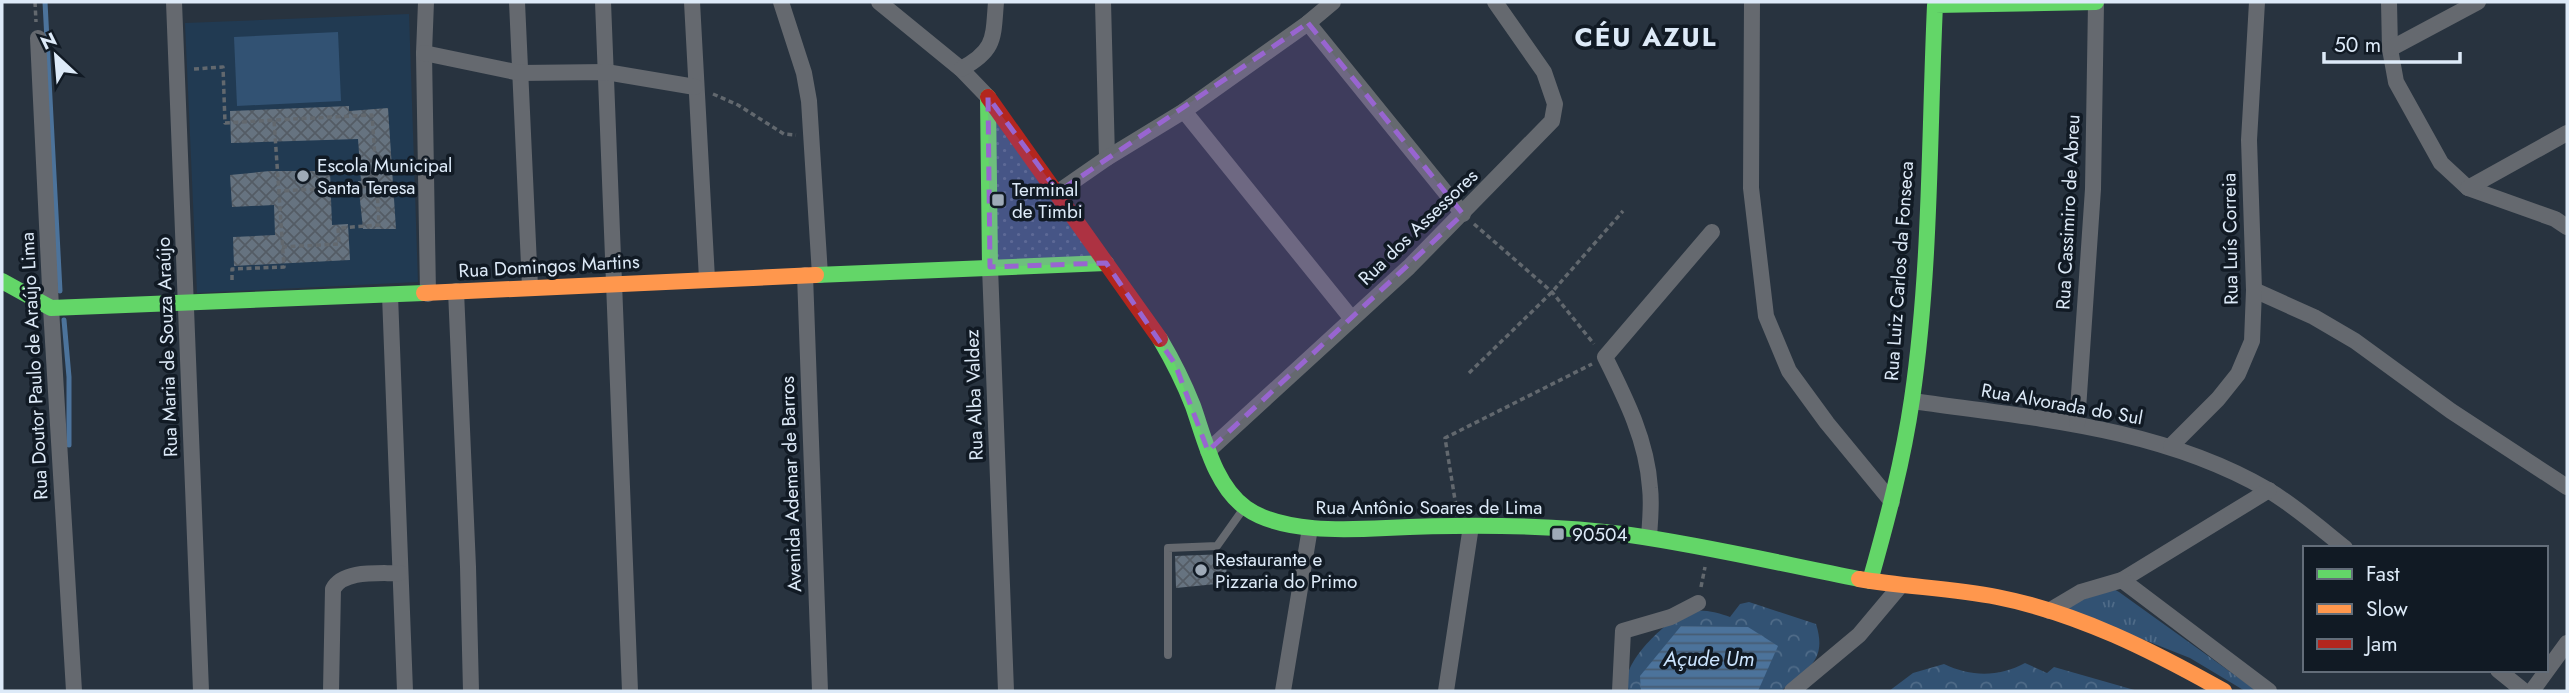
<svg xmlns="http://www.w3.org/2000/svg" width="2569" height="693" font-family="Jost,sans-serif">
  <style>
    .built { fill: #213a52 }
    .grass { fill: url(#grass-tufts) }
    .forest { fill: url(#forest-crowns) }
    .park { fill: url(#park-dots) }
    .garden { fill: #325273 }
    .water { fill: url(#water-rules) }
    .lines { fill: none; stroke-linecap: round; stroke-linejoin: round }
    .stream { stroke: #4c739b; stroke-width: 5 }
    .building { fill: url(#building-cross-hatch) }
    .path { stroke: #62686e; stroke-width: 3.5; stroke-dasharray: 5 3.5; stroke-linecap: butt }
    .lane { stroke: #65696f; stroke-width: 8 }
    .street { stroke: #65696f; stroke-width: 16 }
    .fast { stroke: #63d668; stroke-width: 16 }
    .slow { stroke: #ff974d; stroke-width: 16 }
    .jam { stroke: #b3261e; stroke-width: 16 }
    .marked { fill: #9865d0; fill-opacity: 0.2; stroke: #9865d0; stroke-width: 5; stroke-dasharray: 14 9; stroke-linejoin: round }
    .poi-dot { fill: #9eaab7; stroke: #111a24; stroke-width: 2.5 }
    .labels { text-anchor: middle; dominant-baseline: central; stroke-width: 7; stroke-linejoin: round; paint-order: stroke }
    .poi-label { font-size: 19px; fill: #ddeaf8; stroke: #111a24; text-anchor: start }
    .street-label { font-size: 19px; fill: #ddeaf8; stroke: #111a24 }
    .water-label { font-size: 21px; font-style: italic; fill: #cbe4fe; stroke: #111a24 }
    .district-label { font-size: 26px; font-weight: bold; letter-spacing: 2px; fill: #ddeaf8; stroke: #111a24 }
  </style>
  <defs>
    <pattern id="grass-tufts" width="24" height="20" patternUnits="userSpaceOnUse" patternTransform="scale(1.75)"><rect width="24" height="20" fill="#325273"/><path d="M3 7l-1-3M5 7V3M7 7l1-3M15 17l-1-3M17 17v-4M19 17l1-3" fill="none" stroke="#4f6b88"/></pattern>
    <pattern id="forest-crowns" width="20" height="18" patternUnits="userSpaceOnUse" patternTransform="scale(1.75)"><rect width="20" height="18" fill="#325273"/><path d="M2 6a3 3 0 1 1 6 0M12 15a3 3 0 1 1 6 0" fill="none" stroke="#4f6b88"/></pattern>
    <pattern id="park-dots" width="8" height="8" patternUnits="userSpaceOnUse" patternTransform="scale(1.75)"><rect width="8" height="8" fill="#325273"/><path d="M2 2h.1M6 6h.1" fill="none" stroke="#4f6b88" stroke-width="1.8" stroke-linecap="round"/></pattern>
    <pattern id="water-rules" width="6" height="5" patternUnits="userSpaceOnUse" patternTransform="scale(1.75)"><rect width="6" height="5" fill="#4c739b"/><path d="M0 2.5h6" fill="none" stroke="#475c72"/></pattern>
    <pattern id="building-cross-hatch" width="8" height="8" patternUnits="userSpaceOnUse" patternTransform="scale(1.75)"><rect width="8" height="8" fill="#667380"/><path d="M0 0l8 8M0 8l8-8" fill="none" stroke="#545c65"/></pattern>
  </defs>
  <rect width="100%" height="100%" fill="#28333f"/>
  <path class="built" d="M 409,14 L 418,282 L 197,293 L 185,23 Z"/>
  <path class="grass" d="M 2114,589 L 2119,592 L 2257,691 L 2245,691 L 2190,658 L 2061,607 Z"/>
  <g class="forest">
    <path d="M 1749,602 L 1816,624 C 1828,662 1806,669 1781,691 L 1629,691 C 1628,688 1627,684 1627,680 C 1627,658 1671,615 1692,611 C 1704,609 1720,613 1730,617 L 1740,604 Z"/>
    <path d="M 2025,663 L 2047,673 L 2054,667 L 2138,691 L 1889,691 L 1913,673 L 1944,664 C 1971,677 1999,677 2025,663 Z"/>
  </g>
  <path class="park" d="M 988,97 L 1106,263 L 990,267 Z"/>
  <path class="garden" d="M 338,32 L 341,101 L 237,106 L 234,37 Z"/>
  <path class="water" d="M 1681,626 L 1748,627 L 1778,646 L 1758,691 L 1641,691 L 1640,676 Z"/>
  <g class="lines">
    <g class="stream">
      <path d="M 45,2 L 60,291"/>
      <path d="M 64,320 L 69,377 L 69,445"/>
    </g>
  </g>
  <g class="building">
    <path d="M 349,106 L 349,111 L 388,108 L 396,229 L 363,229 L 358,181 L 361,181 L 358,139 L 231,143 L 230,111 Z"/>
    <path d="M 270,171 L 330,171 L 332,225 L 348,224 L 350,260 L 234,266 L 233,237 L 275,235 L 274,205 L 232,207 L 230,175 Z"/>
    <path d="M 1227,554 L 1226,583 L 1176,588 L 1175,556 Z"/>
  </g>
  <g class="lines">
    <g class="path">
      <path d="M 35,2 L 36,22"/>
      <path d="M 194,69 L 223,67 L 225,123 L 274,120"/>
      <path d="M 713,94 L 738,105 L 784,134 L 796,135"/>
      <path d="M 1474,224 L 1552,292 L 1594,344"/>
      <path d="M 282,247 L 339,244 L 338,228 L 379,225 L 377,187"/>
      <path d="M 232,280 L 232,269 L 284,267 L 274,120 L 372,115 L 377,186 L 278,191"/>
      <path d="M 1469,373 L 1552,292 L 1623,211"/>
      <path d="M 1456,506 L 1445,438 L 1592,364"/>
      <path d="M 1701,587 L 1705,567"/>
    </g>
    <path class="lane" d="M 1168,655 L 1168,548 L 1217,546 L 1244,508"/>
    <g class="street">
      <path d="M 174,2 L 201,691"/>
      <path d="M 426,2 L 424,53 L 428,294"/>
      <path d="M 517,2 L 530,287"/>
      <path d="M 603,2 L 630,691"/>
      <path d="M 692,2 L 707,279"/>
      <path d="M 781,2 L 804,73 L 809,101 L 820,275"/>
      <path d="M 879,2 L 961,69 L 988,97"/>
      <path d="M 1103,2 L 1107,158"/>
      <path d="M 1752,2 L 1751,188 L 1766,316 L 1789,371 L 1827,423 L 1892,502"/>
      <path d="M 2389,2 L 2390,49 L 2396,82 L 2441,163 L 2468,188 L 2555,219 L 2567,227"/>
      <path d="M 1308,23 L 1463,214"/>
      <path d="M 38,38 L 51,308 L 74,691"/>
      <path d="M 2390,49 L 2478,2"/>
      <path d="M 424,53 L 520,73 L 606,72 L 695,87"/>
      <path d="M 961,69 C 996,50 993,38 996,2"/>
      <path d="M 1184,111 L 1352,319"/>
      <path d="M 2468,188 L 2567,133"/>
      <path d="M 1058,192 L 1107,158 L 1184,111 L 1308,23 L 1333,2"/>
      <path d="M 990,267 L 1006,691"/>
      <path d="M 805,275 L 820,691"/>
      <path d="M 2254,290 L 2314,317 L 2355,341 L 2451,411 L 2567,487"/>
      <path d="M 456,291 L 468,567 L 471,691"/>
      <path d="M 390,295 L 405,691"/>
      <path d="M 1912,401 C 2032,418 2160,427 2268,490 C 2295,506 2320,528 2345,548"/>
      <path d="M 2077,424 L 2093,189 L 2096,3"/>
      <path d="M 2171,446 L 2218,399 L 2238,374 L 2252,341 L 2254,290 L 2249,140 L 2257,2"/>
      <path d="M 1208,451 L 1409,267 L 1552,121 L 1555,104 L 1544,72 L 1495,2"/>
      <path d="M 1649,537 C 1650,521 1652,504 1650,488 C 1647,441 1626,399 1605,357 L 1712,232"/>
      <path d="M 2122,580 L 2269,490"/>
      <path d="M 2049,611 L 2081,592 L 2122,580 L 2269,691"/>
      <path d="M 2498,670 L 2524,691"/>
      <path d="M 331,691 L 333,589 C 344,569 381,574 400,573"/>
      <path d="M 1283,691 L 1310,528"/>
      <path d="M 1446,691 L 1471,526"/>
      <path d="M 1620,691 L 1623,631 L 1671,617 L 1698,603"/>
      <path d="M 1792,691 L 1859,635 L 1901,585"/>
      <path d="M 2532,691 L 2567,643"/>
    </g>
    <g class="fast">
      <path d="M 988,97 L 990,267"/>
      <path d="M 816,275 L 1106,263"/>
      <path d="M 2,281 L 51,308 L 424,293"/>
      <path d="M 1160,339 C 1173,361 1184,383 1193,406 C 1205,440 1215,486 1246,508 C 1281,533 1345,530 1386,528 C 1467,524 1549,524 1630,535 C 1707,546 1783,564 1859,579"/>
      <path d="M 1870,581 C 1887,521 1903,461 1912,399 C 1931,269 1929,136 1935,5 L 2096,2"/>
    </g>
    <g class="slow">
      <path d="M 424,293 L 816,275"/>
      <path d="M 1859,579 C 1905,587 1952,588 1997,597 C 2078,613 2153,651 2224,691"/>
    </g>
    <path class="jam" d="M 988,97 L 1160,339"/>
  </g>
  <path class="marked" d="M 1308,23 L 1463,214 L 1208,451 L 1175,364 L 1106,263 L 990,267 L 988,97 L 1058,192 Z"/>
  <g class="poi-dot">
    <circle cx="303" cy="176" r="7"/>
    <rect x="991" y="193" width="14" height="14" rx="3.5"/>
    <rect x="1551" y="527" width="14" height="14" rx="3.5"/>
    <circle cx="1201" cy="570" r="7"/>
  </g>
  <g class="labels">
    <g class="poi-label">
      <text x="317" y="165">Escola Municipal<tspan x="317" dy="22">Santa Teresa</tspan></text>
      <text x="1012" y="189">Terminal<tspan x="1012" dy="22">de Timbi</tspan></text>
      <text x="1572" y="534">90504</text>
      <text x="1215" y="559">Restaurante e<tspan x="1215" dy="22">Pizzaria do Primo</tspan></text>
    </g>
    <g class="street-label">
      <text transform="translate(2068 212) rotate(-87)">Rua Cassimiro de Abreu</text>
      <text transform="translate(1418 227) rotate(-44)">Rua dos Assessores</text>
      <text transform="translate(2230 239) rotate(-91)">Rua Luís Correia</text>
      <text transform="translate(549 266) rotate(-3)">Rua Domingos Martins</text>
      <text transform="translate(1899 271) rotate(-86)">Rua Luiz Carlos da Fonseca</text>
      <text transform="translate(167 347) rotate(-92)">Rua Maria de Souza Araújo</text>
      <text transform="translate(34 366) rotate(-93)">Rua Doutor Paulo de Araújo Lima</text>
      <text transform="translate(974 395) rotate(-92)">Rua Alba Valdez</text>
      <text transform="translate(2062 404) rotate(10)">Rua Alvorada do Sul</text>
      <text transform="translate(791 484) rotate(-92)">Avenida Ademar de Barros</text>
      <text x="1429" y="507">Rua Antônio Soares de Lima</text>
    </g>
    <g class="water-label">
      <text x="1709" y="659">Açude Um</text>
    </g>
    <g class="district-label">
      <text x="1646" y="37">CÉU AZUL</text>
    </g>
  </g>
  <rect width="2569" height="693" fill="none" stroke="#ddeaf8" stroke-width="7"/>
  <rect x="2303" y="546" width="245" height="126" fill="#111a24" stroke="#636d79" stroke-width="2"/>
  <rect x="2317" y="569" width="35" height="10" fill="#63d668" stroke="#636d79" stroke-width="2"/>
  <text x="2366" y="581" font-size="21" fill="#ddeaf8">Fast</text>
  <rect x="2317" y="604" width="35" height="10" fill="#ff974d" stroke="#636d79" stroke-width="2"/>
  <text x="2366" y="616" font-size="21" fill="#ddeaf8">Slow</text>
  <rect x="2317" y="639" width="35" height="10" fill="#b3261e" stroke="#636d79" stroke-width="2"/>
  <text x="2366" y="651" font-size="21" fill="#ddeaf8">Jam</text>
  <g transform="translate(56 56) rotate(334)" stroke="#111a24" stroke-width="5" paint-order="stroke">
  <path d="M0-5L12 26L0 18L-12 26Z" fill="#ddeaf8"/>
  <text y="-10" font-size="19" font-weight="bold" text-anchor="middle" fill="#ddeaf8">N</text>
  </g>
  <path d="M2324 52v10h136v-10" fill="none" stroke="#ddeaf8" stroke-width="3.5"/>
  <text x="2334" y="52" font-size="21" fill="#ddeaf8" stroke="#111a24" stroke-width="5" paint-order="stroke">50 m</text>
</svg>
